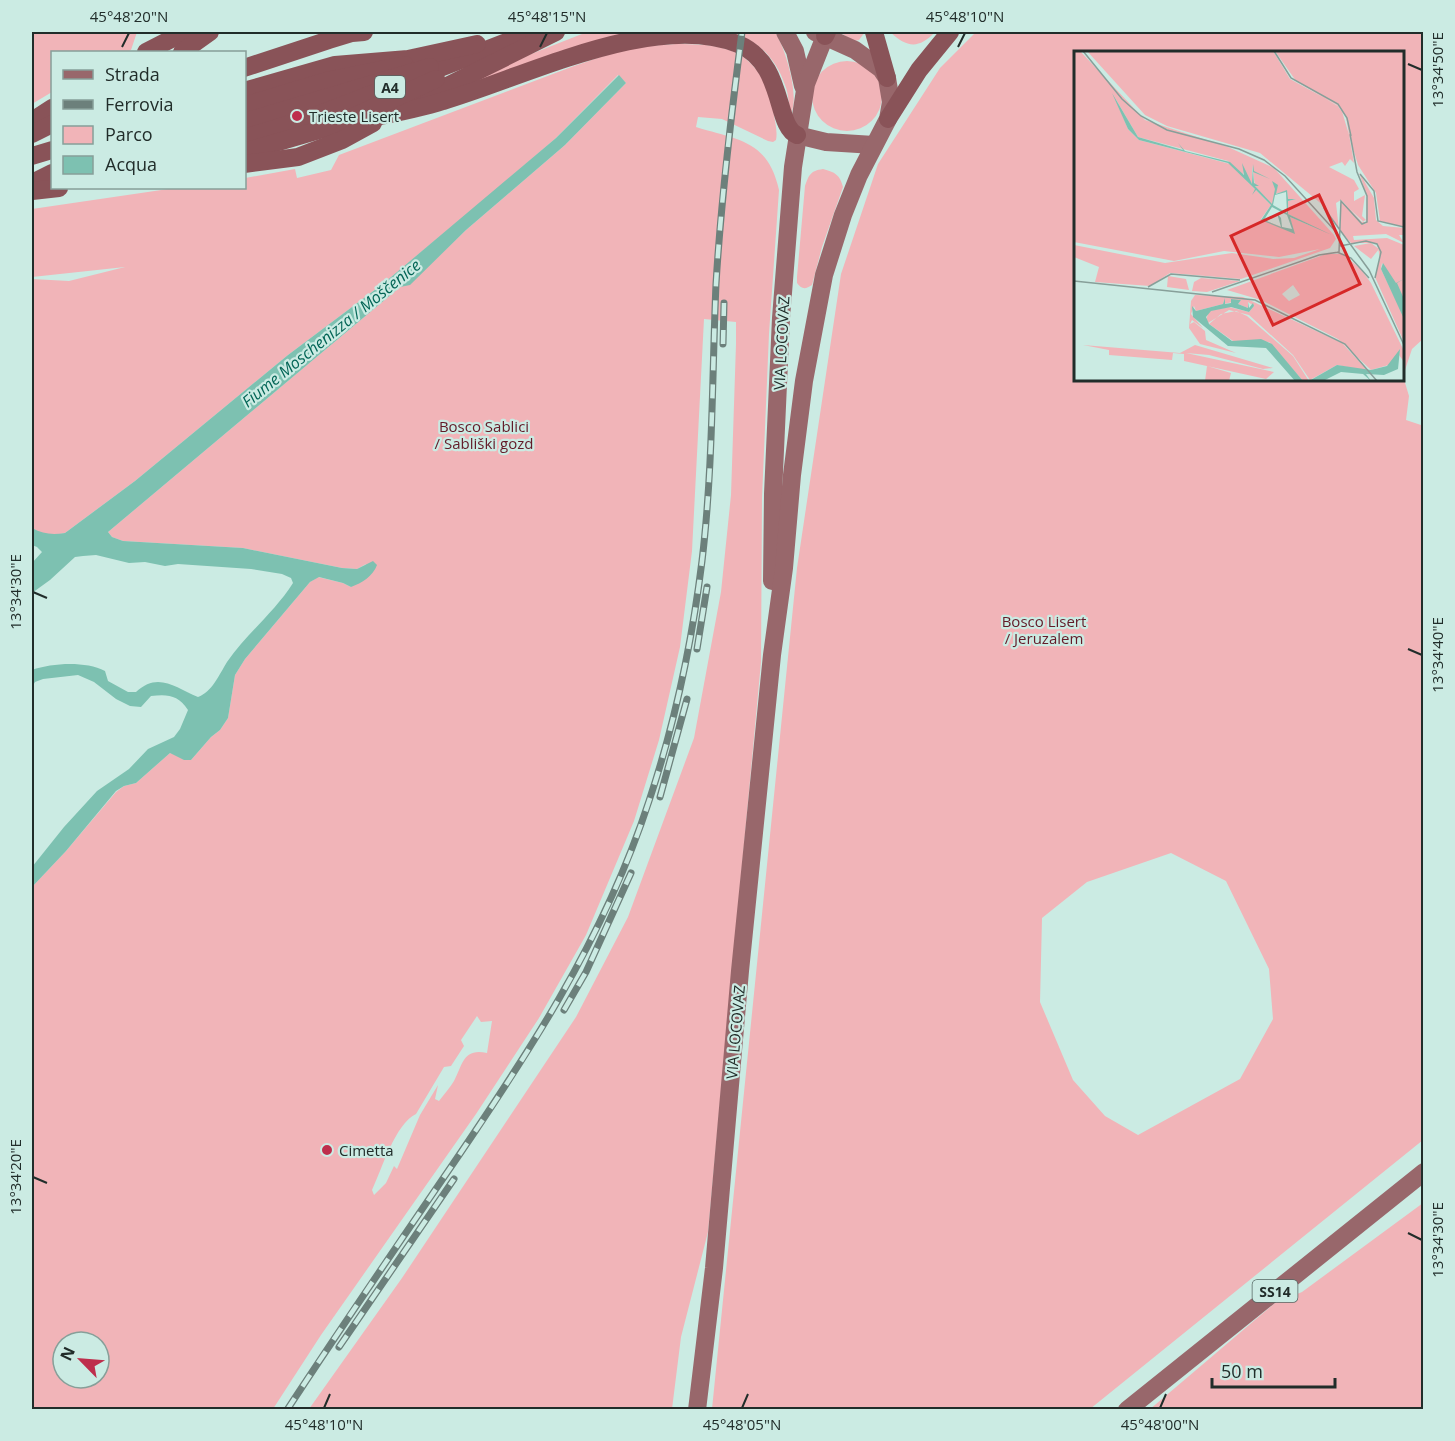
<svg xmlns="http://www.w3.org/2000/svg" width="1455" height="1441" font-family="'Open Sans',sans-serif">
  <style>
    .green { fill: #f1b4b8; fill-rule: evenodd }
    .water { fill: #7dc1b1 }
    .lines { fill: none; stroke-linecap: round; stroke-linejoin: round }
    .major { stroke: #98676b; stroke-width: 18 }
    .highway { stroke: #895358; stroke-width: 18 }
    .rail-casing { stroke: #6c807b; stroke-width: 7 }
    .rail { stroke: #cbebe3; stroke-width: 4.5; stroke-dasharray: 14; stroke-linecap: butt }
    .ticks { fill: none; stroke: #212d2a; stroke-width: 2 }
    .poi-dot { fill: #be2e4c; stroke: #cbebe3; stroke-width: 2 }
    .labels { text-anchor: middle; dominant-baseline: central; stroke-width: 4.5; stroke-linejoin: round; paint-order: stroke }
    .shield { fill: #cbebe3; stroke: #546662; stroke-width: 1.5 }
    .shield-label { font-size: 14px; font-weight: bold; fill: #212d2a }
    .poi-label { font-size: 15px; fill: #212d2a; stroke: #cbebe3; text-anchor: start }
    .street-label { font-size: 15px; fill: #212d2a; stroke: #cbebe3 }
    .park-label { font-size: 15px; fill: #631b28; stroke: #cbebe3 }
    .water-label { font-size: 16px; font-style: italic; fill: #036556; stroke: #cbebe3 }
    .inset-road { fill: none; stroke: #879f99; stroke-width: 1.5 }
    .view { fill: #d62828; fill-opacity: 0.15; stroke: #d62828; stroke-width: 3 }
    .inset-edge { fill: none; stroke: #212d2a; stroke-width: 3 }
    .neatline { fill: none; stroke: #212d2a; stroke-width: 2 }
    .ticks-label { font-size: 15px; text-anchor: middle; fill: #212d2a }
  </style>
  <rect width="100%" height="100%" fill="#cbebe3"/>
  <g class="green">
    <path d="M 32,32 L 137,32 L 131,50 L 127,52 L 52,52 L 52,92 L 32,104 Z"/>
    <path d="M 587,32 L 637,32 L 463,85 L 521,58 Z"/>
    <path d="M 729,32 L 775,32 C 785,47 800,97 791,113 C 788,104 789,94 785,85 C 776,58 757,39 729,32 Z"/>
    <path d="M 839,32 L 865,32 L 859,40 L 854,41 Z"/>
    <path d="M 890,32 L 935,32 C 919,49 907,48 890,32 Z"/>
    <path d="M 976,32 L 1423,32 L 1423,339 L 1412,349 L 1403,376 L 1409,396 L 1406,420 L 1424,426 L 1423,1140 L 1090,1409 L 712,1409 L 797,568 L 841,274 L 878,164 L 940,68 ZM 1076,52 L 1402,52 L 1402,380 L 1076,380 ZM 1171,853 L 1226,881 L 1269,969 L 1273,1019 L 1240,1079 L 1138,1135 L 1105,1116 L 1073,1080 L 1040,1002 L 1042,918 L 1087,882 Z"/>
    <path d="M 676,44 C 716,44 748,46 766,86 C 769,94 772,100 773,108 C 774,118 778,131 776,140 L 773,142 L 768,141 L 722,119 L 698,117 L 696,127 C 738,140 768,140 779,190 L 769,334 L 762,498 L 761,662 L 708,1232 L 681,1337 L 672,1409 L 309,1409 L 402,1278 L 576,1017 L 628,917 L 694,738 L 721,592 L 731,495 L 736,344 L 736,322 L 704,319 L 692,551 L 680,647 L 659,740 L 634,821 L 586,935 L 539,1018 L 476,1114 L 321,1335 L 273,1409 L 32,1409 L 32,887 L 66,851 L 116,792 L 124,786 L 136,783 L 170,753 L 191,760 L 211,737 L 220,730 L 228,718 L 235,675 L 245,659 L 310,582 L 318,577 L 343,583 L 351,587 L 366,564 L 357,569 L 342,568 L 243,548 L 123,541 L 112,537 L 108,532 L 400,287 L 410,284 L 466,230 L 565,145 L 626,83 L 618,75 L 556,138 L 499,187 L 384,283 L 288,355 L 135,481 L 65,533 L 55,535 L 43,534 L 32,528 L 32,279 L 69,281 L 125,267 L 32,277 L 32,209 L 175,188 L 244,188 L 245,178 L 295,169 L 297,178 L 331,170 L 339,155 L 574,66 L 630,47 ZM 477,1016 L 481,1022 L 492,1021 L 487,1053 C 463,1048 463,1064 454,1081 C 450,1088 444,1094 439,1101 L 435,1099 L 438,1085 L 420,1115 L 397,1169 L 394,1166 L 386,1183 L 374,1195 L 372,1190 C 382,1169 395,1124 416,1114 L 444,1067 L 451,1066 L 464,1046 L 461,1040 ZM 63,1342 L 99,1342 L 99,1378 L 63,1378 Z"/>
    <circle cx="847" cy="96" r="35"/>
    <path d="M 823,169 C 835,172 840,175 843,187 L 822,247 L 812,285 C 806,289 802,290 797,283 L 797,277 L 805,186 C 809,175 810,171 823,169 Z"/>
    <path d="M 1423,1203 L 1423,1409 L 1149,1410 L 1275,1303 L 1302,1292 Z"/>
  </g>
  <path class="water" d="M 619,75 L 626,83 L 565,145 L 466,230 L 410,285 L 400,287 L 108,532 L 112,537 L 123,541 L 243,548 L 342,568 L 357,569 L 373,561 L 377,565 C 373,576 362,583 351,587 L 343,583 L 319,577 L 310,582 L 245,659 L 235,675 L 228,718 L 220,730 L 211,737 L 191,760 L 184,760 L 170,753 L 136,783 L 124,786 L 116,791 L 66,851 L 32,887 L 32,867 L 64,827 L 97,791 L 129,769 L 148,749 L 174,737 L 180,729 L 188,710 C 178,695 168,694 151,696 L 141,707 L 130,706 L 116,699 L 94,682 L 78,675 L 43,679 L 35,682 L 32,687 L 32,670 C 53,663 85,661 105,671 L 108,681 L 128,692 L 136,692 C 158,671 176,688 198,697 C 212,692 219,675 227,662 C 246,634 274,613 293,583 L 291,578 L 282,574 L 251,569 L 178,564 L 165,566 L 145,562 L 129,563 L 96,555 L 83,556 L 75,557 L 50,580 L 32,593 L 32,563 L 42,552 L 37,547 L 32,545 L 32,528 C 43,534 52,535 65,533 L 135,481 L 288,355 L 384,283 L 556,138 Z"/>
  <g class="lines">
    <g class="major">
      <path d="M 785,32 L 795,51 L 803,86"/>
      <path d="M 797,135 L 826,142 L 874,145"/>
      <path d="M 772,581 L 773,494 L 781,318 L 793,167 L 806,84 L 825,36"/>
      <path d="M 697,1410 L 714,1268 L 740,971 L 772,655 L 784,568 L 792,475 L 804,381 L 824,275 L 843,215 L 859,175 L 888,119 L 891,102 L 887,78 L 881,69 L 855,50 L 815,32"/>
      <path d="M 1127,1410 L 1424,1172"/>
    </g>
    <g class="highway">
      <path d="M 874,32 L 887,78"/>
      <path d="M 825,36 L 827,32"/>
      <path d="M 146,52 L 185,32"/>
      <path d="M 182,52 L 210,32"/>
      <path d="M 244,68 L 329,40 L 352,33 L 364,32"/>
      <path d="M 419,76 L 530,33"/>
      <path d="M 244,91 L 335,65 L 408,59 L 477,44"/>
      <path d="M 419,100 L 556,32"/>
      <path d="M 244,106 L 326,81 L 405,65"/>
      <path d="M 888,119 L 919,70 L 950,32"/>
      <path d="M 32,121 L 52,108"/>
      <path d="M 244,122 L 430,67"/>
      <path d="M 336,125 C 372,117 409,112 443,101 C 525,77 656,10 738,44 C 785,63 775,127 797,135"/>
      <path d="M 32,134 L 52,124"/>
      <path d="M 244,138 L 310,118 L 393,86"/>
      <path d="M 244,152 L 336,125 L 436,79"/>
      <path d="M 32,156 L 52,150"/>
      <path d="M 244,164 L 298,157 L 342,140 L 373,123"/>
      <path d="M 32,183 L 52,173"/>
      <path d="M 32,191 L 59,188"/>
    </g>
    <defs>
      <g id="rail">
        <path d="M 723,344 L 724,303"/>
        <path d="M 697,649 L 707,587"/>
        <path d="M 660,797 L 687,699"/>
        <path d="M 564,1010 L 586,972 L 631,873"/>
        <path d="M 339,1347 L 454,1179"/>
        <path d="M 287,1410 C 338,1332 390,1256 442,1180 C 525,1059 603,942 649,801 C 675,723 692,642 702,561 C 713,469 712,376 716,284 C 721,200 731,116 742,32"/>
      </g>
    </defs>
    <use href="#rail" class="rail-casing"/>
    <use href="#rail" class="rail"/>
  </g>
  <path class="ticks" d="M 122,47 L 129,33M 540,47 L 547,33M 958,47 L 965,33M 1408,64 L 1422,70M 33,592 L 47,598M 1408,649 L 1422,655M 33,1177 L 47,1183M 1408,1233 L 1422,1240M 324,1408 L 330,1394M 742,1408 L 748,1394M 1160,1408 L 1166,1394"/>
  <g class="poi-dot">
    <circle cx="297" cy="116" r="6"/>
    <circle cx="327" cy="1150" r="6"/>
  </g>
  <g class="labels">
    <g class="shield">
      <rect x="375" y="76" width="30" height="22" rx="4.5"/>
      <rect x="1252.5" y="1280" width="45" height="22" rx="4.5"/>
    </g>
    <g class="shield-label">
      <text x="390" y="87">A4</text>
      <text x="1275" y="1291">SS14</text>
    </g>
    <g class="poi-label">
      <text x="309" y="116">Trieste Lisert</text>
      <text x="339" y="1150">Cimetta</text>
    </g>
    <g class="street-label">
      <text transform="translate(781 343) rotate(-87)">VIA LOCOVAZ</text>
      <text transform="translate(735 1032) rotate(-85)">VIA LOCOVAZ</text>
    </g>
    <g class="park-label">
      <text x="484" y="426">Bosco Sablici<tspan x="484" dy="17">/ Sabliški gozd</tspan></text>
      <text x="1044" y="621">Bosco Lisert<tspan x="1044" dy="17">/ Jeruzalem</tspan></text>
    </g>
    <g class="water-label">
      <text transform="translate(331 333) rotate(-39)">Fiume Moschenizza / Moščenice</text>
    </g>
  </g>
  <g transform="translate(1074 51)">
    <rect width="330" height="330" fill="#cbebe3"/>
    <path d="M 0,0 L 6,0 L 71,69 L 154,96 L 200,117 L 260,184 L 262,188 L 256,197 L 167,228 L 96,222 L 76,235 L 21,231 L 25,216 L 0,206 L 0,194 L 91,212 L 158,202 L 199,208 L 220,207 L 246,198 L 205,206 L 150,200 L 100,210 L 0,191 ZM 41,47 L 64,86 L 154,110 L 169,124 L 170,120 L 178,133 L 178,114 L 181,135 L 198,154 L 201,143 L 213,140 L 214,149 L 222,148 L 214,150 L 214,163 L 244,178 L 216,166 L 219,180 L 187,168 L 197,154 L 156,113 L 65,89 L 54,78 ZM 13,0 L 199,0 L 216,28 L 263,54 L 272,66 L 280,112 L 276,108 L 271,115 L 268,111 L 255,116 L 280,129 L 285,138 L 280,141 L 280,150 L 291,144 L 288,165 L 292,169 L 288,171 L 267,149 L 262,152 L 265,179 L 250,155 L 186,102 L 93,75 L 71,64 ZM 201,0 L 330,0 L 330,176 L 306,170 L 302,142 L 284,114 L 267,57 L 222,30 ZM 285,121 L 300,147 L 302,169 L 309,175 L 330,177 L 330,184 L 325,184 L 330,192 L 312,183 L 279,185 L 280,189 L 313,187 L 330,194 L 330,248 L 308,212 L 307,218 L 329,264 L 330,291 L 301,226 L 306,207 L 303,192 L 277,192 L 266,180 L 267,150 L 292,173 L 293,146 ZM 297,192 L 305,198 L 297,208 L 280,195 ZM 252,203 L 268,203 L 286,217 L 297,232 L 330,300 L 330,311 L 325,304 L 326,298 L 318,313 L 297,319 L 264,288 L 187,249 L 153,239 ZM 219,234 L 226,244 L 215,250 L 208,243 ZM 94,225 L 112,228 L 115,239 L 93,236 ZM 127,227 L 166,230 L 133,241 L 118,240 L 120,231 ZM 121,244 L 169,246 L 268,292 L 294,320 L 263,314 L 236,329 L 219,304 L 175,264 L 155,259 L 134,272 L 132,269 L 135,260 L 155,256 L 175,261 L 180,255 L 174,251 L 174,257 L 164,253 L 167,249 L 150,253 L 151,247 L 149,253 L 122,260 L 120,255 L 117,263 L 129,277 L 118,269 L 116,273 L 120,271 L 131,280 L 132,289 L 162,302 L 126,293 L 115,277 L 117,250 ZM 162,260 L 173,265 L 219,305 L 235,330 L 229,330 L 195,291 L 159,290 L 135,273 L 147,263 ZM 9,294 L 106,302 L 121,294 L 199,317 L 189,318 L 135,304 L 112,302 L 200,321 L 192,328 L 110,310 L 110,303 L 99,302 L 98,309 L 35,304 L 35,299 ZM 133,315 L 157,322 L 155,330 L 131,330 Z" fill="#f1b4b8" fill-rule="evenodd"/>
    <path d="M 38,42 L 64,86 L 109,99 L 104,92 L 111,100 L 156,111 L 170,124 L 168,112 L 178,133 L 179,113 L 180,120 L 196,128 L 179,121 L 180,132 L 185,135 L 181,135 L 198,153 L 201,138 L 198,130 L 204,134 L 202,143 L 213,139 L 214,148 L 222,148 L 214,150 L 214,163 L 258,184 L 216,166 L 221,183 L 187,169 L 197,154 L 182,139 L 178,144 L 181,138 L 154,112 L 65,89 L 54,78 ZM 212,141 L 213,162 L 199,154 L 201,144 ZM 198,156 L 213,164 L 218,178 L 208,176 L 207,167 L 203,162 L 207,176 L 190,169 ZM 309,212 L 322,232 L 330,228 L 323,232 L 330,248 L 330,268 L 307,218 ZM 151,247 L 151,253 L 157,252 L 157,248 L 167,249 L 164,253 L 174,257 L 174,251 L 175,257 L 179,252 L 180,255 L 175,261 L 157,256 L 137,260 L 132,266 L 135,273 L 158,290 L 187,288 L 198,293 L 229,330 L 221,330 L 192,297 L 154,295 L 119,266 L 118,255 L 122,260 L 149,253 ZM 326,298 L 324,318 L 310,324 L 292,323 L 297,330 L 289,323 L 267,321 L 249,330 L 235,330 L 263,314 L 297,319 L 313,315 Z" fill="#7dc1b1" fill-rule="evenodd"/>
    <path class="inset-road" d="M 9,0 L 48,48 L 67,65 L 93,79 L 165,98 L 190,109 L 211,125 L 263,182M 200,0 L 217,27 L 264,53 L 273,67 L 277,85M 286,123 L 300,140 L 304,170 L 330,176M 250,157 L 295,219 L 330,294M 266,195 L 292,190 L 303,193 L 307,201 L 301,227M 263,201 L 277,207 L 295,227M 0,230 L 181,249 L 271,293 L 303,330M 74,236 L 97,223 L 166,229M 138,241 L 245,204 L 265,201 L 267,150 L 288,173 L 293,171 L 293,145 L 283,121 L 276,83"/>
    <path class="view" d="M 245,144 L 286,233 L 199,274 L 157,185 Z"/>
    <rect width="330" height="330" class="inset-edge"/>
  </g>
  <rect width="1455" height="1441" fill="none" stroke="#cbebe3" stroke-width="66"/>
  <rect x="51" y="51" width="195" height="138" fill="#cbebe3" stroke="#879f99" stroke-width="1.5"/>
  <rect x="63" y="70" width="30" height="9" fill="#98676b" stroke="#879f99" stroke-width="1.5"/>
  <text x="105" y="81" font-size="18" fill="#212d2a">Strada</text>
  <rect x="63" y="100" width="30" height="9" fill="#6c807b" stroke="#879f99" stroke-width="1.5"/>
  <text x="105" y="111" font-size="18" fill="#212d2a">Ferrovia</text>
  <rect x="63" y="126" width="30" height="18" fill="#f1b4b8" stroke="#879f99" stroke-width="1.5"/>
  <text x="105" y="141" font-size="18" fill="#212d2a">Parco</text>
  <rect x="63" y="156" width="30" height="18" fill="#7dc1b1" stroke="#879f99" stroke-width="1.5"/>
  <text x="105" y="171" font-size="18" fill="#212d2a">Acqua</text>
  <g transform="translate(81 1360) rotate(295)"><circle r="28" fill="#cbebe3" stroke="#879f99" stroke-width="1.5"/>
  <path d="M0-4.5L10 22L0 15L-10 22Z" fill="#be2e4c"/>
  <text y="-9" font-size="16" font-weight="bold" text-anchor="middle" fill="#212d2a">N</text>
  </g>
  <path d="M1212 1378v9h123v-9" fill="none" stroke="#212d2a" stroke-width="3"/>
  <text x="1221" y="1378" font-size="18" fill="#212d2a" stroke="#cbebe3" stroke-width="4.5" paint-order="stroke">50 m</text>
  <rect x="33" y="33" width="1389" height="1375" class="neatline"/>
  <g class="ticks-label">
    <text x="129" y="22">45°48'20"N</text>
    <text x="547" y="22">45°48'15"N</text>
    <text x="965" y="22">45°48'10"N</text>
    <text transform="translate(1438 70) rotate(-90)" y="5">13°34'50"E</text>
    <text transform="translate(16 592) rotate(-90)" y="5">13°34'30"E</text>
    <text transform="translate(1438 655) rotate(-90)" y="5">13°34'40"E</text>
    <text transform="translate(16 1177) rotate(-90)" y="5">13°34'20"E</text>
    <text transform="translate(1438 1240) rotate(-90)" y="5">13°34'30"E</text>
    <text x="324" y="1430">45°48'10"N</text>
    <text x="742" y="1430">45°48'05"N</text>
    <text x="1160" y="1430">45°48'00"N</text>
  </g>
</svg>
